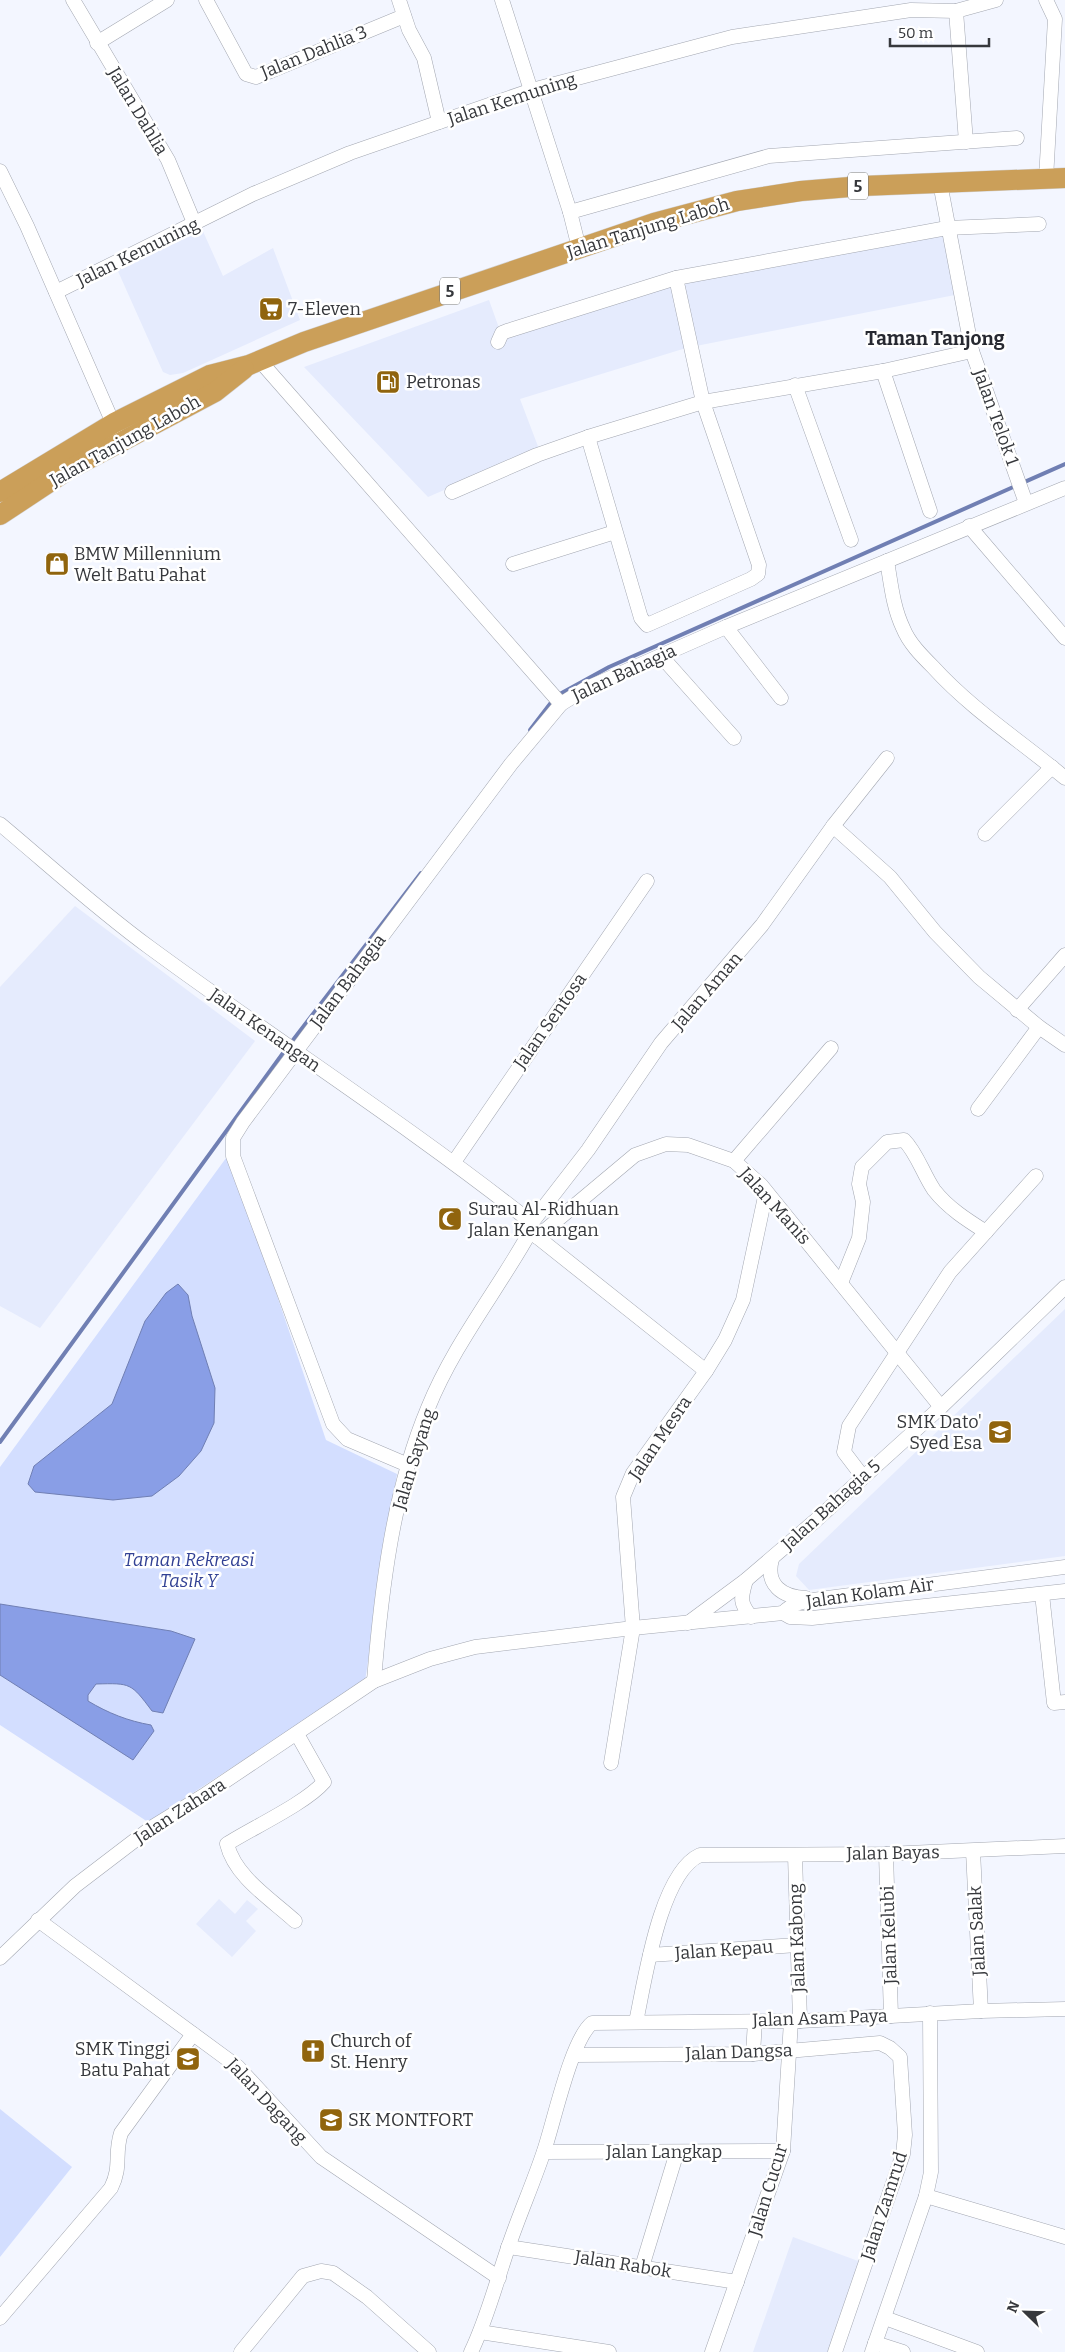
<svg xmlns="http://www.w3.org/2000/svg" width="1065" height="2352" font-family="Bitter,serif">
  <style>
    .built { fill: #e5ebfd }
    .green { fill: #d3deff }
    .water { fill: #899ee6; stroke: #707fb3 }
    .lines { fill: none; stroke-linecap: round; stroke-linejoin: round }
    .stream { stroke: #707fb3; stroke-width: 4 }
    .minor-casing { stroke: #a3a7b1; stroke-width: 15 }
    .highway-casing { stroke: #d3d3d4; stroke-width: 21 }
    .minor { stroke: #fff; stroke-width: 14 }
    .highway { stroke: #cb9f59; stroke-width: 20 }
    .labels { text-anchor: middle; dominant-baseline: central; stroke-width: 5; stroke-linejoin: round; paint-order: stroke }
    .shield { fill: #fff; stroke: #727476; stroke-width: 1 }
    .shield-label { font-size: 16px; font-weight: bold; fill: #36383c }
    .street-label { font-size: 18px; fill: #36383c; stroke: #fff }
    .poi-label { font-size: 18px; fill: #36383c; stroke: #fff; text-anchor: start }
    .park-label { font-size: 18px; font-style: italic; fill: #324194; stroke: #fff }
    .neighbourhood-label { font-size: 19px; font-weight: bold; fill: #272931; stroke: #fff }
  </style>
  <rect width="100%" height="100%" fill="#f3f6ff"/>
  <g class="built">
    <path d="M 197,218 L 223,276 L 273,248 L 300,320 L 183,373 L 170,375 L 163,372 L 113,260 Z"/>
    <path d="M 952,223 L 965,293 L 686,348 L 520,399 L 539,449 L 428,497 L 304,367 L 489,300 L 499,328 L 632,288 Z"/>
    <path d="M 75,906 L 255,1041 L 40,1328 L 0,1306 L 0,987 Z"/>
    <path d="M 1065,1309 L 1065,1556 L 809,1590 L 796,1576 L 799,1564 Z"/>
    <path d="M 219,1899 L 235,1914 L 247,1900 L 258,1909 L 246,1921 L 256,1931 L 232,1957 L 196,1924 Z"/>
    <path d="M 793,2237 L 869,2265 L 840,2352 L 753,2352 Z"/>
  </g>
  <g class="green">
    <path d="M 229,1154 L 326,1440 L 397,1474 L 365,1681 L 148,1822 L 0,1725 L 0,1467 Z"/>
    <path d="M 0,2109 L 72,2167 L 0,2257 Z"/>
  </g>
  <g class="water">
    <path d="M 178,1284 L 188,1295 L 192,1316 L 215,1388 L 214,1423 L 201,1451 L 179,1476 L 152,1496 L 113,1500 L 35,1492 L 28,1484 L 34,1466 L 112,1404 L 145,1321 L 166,1293 Z"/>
    <path d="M 0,1604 L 171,1631 L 195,1639 L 163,1713 L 152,1711 C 131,1683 131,1683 96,1684 L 88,1695 L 88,1701 C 108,1713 128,1721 151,1725 L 154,1731 L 133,1760 L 0,1675 Z"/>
  </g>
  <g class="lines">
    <g class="stream">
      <path d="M 558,695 L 609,667 L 1065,464"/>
      <path d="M 530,730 L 553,700"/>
      <path d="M 290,1044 L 421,873"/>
      <path d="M 0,1442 L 286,1049"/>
    </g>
    <defs>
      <g id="minor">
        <path d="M 73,0 L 168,160 L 195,225"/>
        <path d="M 206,0 L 246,74 L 256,77 L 404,16"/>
        <path d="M 399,0 L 409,30 L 424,58 L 439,122"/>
        <path d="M 502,0 L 570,212 L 579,248"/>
        <path d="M 956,11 L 966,142"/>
        <path d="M 97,43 L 167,0"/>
        <path d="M 0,171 L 27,226 L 116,430"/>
        <path d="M 1046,179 L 1055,19 L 1046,0"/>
        <path d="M 940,183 L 972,351 L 1026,503"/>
        <path d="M 570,212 L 769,156 L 1017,138"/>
        <path d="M 56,292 L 253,194 L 350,153 L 532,90 L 732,37 L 911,10 L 956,11 L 996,0"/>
        <path d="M 498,342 L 502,333 L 507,331 L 676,278 L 947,228 L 1039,224"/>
        <path d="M 260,361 L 561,704"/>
        <path d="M 883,371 L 930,511"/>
        <path d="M 795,385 L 851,540"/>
        <path d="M 588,437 L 641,618 L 647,625 L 751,579 L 758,574 L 759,565 L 703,402 L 676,278"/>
        <path d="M 452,492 L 537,455 L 588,437 L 703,402 L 883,371 L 972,351"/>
        <path d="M 969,526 L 1065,638"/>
        <path d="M 887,561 C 891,584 893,607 903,628 C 909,643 921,655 933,667 C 972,710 1021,741 1065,778"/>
        <path d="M 513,564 L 615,532"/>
        <path d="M 726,627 L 781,698"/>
        <path d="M 661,656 L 734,738"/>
        <path d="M 0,824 C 49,865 97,909 149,947 C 274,1039 405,1123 527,1219 L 530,1232"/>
        <path d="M 833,826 L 890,877 L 935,932 L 979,977 L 1039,1027 L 1065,1045"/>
        <path d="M 985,834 L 1052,767"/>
        <path d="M 1017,1010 L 1065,955"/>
        <path d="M 978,1109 L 1039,1027"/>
        <path d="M 734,1161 L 831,1048"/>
        <path d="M 454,1162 L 647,881"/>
        <path d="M 530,1225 L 588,1150 L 661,1043 L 762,925 L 833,826 L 887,758"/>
        <path d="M 531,1232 L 706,1371"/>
        <path d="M 537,1237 L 635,1155 L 666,1144 L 688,1145 L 734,1161 L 761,1185 L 941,1407"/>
        <path d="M 841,1283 L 859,1238 L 863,1202 L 859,1184 L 862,1167 L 887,1142 L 904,1140 C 917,1153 923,1174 934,1190 C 948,1208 967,1220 986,1232"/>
        <path d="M 408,1465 L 347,1439 L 333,1424 L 233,1156 L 233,1138 L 243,1122 L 511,764 L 561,704 L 585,689 L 726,627 L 1065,488"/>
        <path d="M 863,1477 L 844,1452 L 849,1426 L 950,1272 L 1036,1176"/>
        <path d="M 772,1559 C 765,1585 782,1597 806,1598"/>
        <path d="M 746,1580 C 741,1598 739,1602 751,1617"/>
        <path d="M 1042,1594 L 1054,1703 L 1065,1702"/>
        <path d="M 783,1613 C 793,1602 806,1601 820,1599 L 1065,1567"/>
        <path d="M 783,1613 L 790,1617 L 812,1618 L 1065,1591"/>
        <path d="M 688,1623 L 746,1580 L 815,1521 L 941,1407 L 1065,1287"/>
        <path d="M 374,1681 C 381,1592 393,1491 428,1408 C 454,1344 497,1291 530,1232"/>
        <path d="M 611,1763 L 633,1628 L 623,1497 L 633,1473 L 706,1371 L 725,1340 L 743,1300 L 766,1192"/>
        <path d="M 973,1851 L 981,2011"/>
        <path d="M 886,1854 L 891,2016"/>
        <path d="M 795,1855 L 800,2021"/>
        <path d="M 38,1920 L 238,2067 L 321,2157 L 499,2278"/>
        <path d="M 295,1921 C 271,1899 235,1877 227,1844 C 252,1828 306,1803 324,1782 L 297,1734"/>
        <path d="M 650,1955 L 797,1945"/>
        <path d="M 0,1958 L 75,1886 L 151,1828 L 203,1796 L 374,1681 L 430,1659 L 475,1647 L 633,1628 L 783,1613"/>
        <path d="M 636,2022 C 645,1980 660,1873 700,1855 L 886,1854 L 1065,1846"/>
        <path d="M 753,2054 L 755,2021"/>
        <path d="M 574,2055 L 753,2054 L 880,2043 L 890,2048 L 900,2057 L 905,2135 L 903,2154 L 835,2352"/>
        <path d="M 544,2152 L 783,2151"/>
        <path d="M 926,2196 L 1065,2237"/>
        <path d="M 508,2247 L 737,2282"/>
        <path d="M 642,2267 L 677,2152"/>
        <path d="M 0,2318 L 111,2188 C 122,2166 114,2155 121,2133 L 193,2034"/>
        <path d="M 885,2318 L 977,2352"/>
        <path d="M 480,2332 L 609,2352"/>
        <path d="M 875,2343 L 903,2352"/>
        <path d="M 241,2352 L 303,2276 L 321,2271 L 333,2273 L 367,2297 L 429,2352"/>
        <path d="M 471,2352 C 487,2319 496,2283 508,2248 C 519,2215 533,2184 544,2151 C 554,2122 571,2040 592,2023 L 800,2021 L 981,2011 L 1065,2009"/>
        <path d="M 712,2352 L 783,2151 L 791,2021"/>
        <path d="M 872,2352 L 926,2196 L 931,2172 L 930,2013"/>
      </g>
      <g id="highway">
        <path d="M 0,492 L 114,423 L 210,375 L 249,365 L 304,342 L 654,223 L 737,201 L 801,191 L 862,186 L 1065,178"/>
        <path d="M 0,515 L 68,470 L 215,392 L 244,369"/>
      </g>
    </defs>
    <use href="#minor" class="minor-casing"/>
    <use href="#highway" class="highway-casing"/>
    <use href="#minor" class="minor"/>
    <use href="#highway" class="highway"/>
  </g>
  <defs>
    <symbol id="supermarket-square" viewBox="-11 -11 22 22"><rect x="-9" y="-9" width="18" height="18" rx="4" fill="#90640d" stroke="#fff"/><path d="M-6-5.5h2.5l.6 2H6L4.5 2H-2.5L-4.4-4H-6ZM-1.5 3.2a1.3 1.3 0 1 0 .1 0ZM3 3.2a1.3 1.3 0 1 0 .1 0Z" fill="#fff"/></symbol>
    <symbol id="fuel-square" viewBox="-11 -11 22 22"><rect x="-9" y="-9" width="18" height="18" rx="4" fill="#90640d" stroke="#fff"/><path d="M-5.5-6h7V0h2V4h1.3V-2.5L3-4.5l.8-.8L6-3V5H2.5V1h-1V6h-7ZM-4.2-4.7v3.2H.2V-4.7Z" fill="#fff"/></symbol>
    <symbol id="shop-square" viewBox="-11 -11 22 22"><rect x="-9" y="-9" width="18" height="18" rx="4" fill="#90640d" stroke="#fff"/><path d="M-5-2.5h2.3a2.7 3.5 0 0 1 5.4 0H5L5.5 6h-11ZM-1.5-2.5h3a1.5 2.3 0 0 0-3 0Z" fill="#fff"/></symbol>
    <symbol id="mosque-square" viewBox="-11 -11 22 22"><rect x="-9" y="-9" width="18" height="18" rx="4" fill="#90640d" stroke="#fff"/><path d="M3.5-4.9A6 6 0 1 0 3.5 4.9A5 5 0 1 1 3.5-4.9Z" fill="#fff"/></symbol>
    <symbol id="school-square" viewBox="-11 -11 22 22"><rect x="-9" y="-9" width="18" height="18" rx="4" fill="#90640d" stroke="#fff"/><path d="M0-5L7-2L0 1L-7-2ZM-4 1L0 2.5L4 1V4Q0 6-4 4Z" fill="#fff"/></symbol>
    <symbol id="church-square" viewBox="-11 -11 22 22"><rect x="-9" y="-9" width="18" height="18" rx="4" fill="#90640d" stroke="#fff"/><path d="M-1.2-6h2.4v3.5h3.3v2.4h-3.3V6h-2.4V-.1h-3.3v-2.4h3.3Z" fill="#fff"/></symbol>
  </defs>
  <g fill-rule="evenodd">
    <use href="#supermarket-square" x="257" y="295" width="28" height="28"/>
    <use href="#fuel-square" x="374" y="368" width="28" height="28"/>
    <use href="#shop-square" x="43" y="550" width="28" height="28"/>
    <use href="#mosque-square" x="436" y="1205" width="28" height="28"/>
    <use href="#school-square" x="986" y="1418" width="28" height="28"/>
    <use href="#church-square" x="299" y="2037" width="28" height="28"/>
    <use href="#school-square" x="174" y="2045" width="28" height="28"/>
    <use href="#school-square" x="317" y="2106" width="28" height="28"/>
  </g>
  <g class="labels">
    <g class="shield">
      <rect x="848" y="172.5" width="20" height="27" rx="4"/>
      <rect x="440" y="277.5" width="20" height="27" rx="4"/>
    </g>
    <g class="shield-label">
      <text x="858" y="186">5</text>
      <text x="450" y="291">5</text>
    </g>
    <g class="street-label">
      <text transform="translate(314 52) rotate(-22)">Jalan Dahlia 3</text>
      <text transform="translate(512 99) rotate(-18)">Jalan Kemuning</text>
      <text transform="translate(138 111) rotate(59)">Jalan Dahlia</text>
      <text transform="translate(648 228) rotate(-17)">Jalan Tanjung Laboh</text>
      <text transform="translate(138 252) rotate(-26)">Jalan Kemuning</text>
      <text transform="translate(996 417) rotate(70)">Jalan Telok 1</text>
      <text transform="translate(125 441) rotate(-29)">Jalan Tanjung Laboh</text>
      <text transform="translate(624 673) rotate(-25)">Jalan Bahagia</text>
      <text transform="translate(348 981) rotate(-53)">Jalan Bahagia</text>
      <text transform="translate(707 991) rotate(-49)">Jalan Aman</text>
      <text transform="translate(550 1021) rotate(-55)">Jalan Sentosa</text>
      <text transform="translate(265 1030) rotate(35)">Jalan Kenangan</text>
      <text transform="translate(775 1206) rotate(48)">Jalan Manis</text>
      <text transform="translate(660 1438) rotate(-56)">Jalan Mesra</text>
      <text transform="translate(414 1459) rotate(-73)">Jalan Sayang</text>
      <text transform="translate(831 1505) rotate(-42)">Jalan Bahagia 5</text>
      <text transform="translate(870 1593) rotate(-8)">Jalan Kolam Air</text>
      <text transform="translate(180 1811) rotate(-33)">Jalan Zahara</text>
      <text transform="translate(893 1853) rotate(-1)">Jalan Bayas</text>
      <text transform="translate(977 1931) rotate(-93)">Jalan Salak</text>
      <text transform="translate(889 1935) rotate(-92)">Jalan Kelubi</text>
      <text transform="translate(797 1938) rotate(-92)">Jalan Kabong</text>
      <text transform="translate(724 1950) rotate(-4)">Jalan Kepau</text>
      <text transform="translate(820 2018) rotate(-2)">Jalan Asam Paya</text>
      <text transform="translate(739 2052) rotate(-2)">Jalan Dangsa</text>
      <text transform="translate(267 2101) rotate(47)">Jalan Dagang</text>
      <text x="664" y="2152">Jalan Langkap</text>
      <text transform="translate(768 2190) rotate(-73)">Jalan Cucur</text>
      <text transform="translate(884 2206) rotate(-72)">Jalan Zamrud</text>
      <text transform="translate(623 2264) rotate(9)">Jalan Rabok</text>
    </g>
    <g class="poi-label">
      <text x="288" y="309">7-Eleven</text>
      <text x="406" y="382">Petronas</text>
      <text x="74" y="554">BMW Millennium<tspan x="74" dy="21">Welt Batu Pahat</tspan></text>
      <text x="468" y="1209">Surau Al-Ridhuan<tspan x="468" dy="21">Jalan Kenangan</tspan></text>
      <text x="982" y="1422" text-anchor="end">SMK Dato'<tspan x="982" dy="21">Syed Esa</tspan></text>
      <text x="330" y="2041">Church of<tspan x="330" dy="21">St. Henry</tspan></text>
      <text x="170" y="2049" text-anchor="end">SMK Tinggi<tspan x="170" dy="21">Batu Pahat</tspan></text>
      <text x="348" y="2120">SK MONTFORT</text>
    </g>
    <g class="park-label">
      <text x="189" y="1560">Taman Rekreasi<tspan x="189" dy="21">Tasik Y</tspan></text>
    </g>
    <g class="neighbourhood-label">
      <text x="935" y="338">Taman Tanjong</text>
    </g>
  </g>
  <g transform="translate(1025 2312) rotate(293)" stroke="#ffffff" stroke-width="4" paint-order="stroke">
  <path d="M0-4L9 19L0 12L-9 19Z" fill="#36383c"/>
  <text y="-8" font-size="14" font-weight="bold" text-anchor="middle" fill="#36383c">N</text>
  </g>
  <path d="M890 38v8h99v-8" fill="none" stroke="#36383c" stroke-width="2.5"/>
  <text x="898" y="38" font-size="15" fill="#36383c" stroke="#ffffff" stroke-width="4" paint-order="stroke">50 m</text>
</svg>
